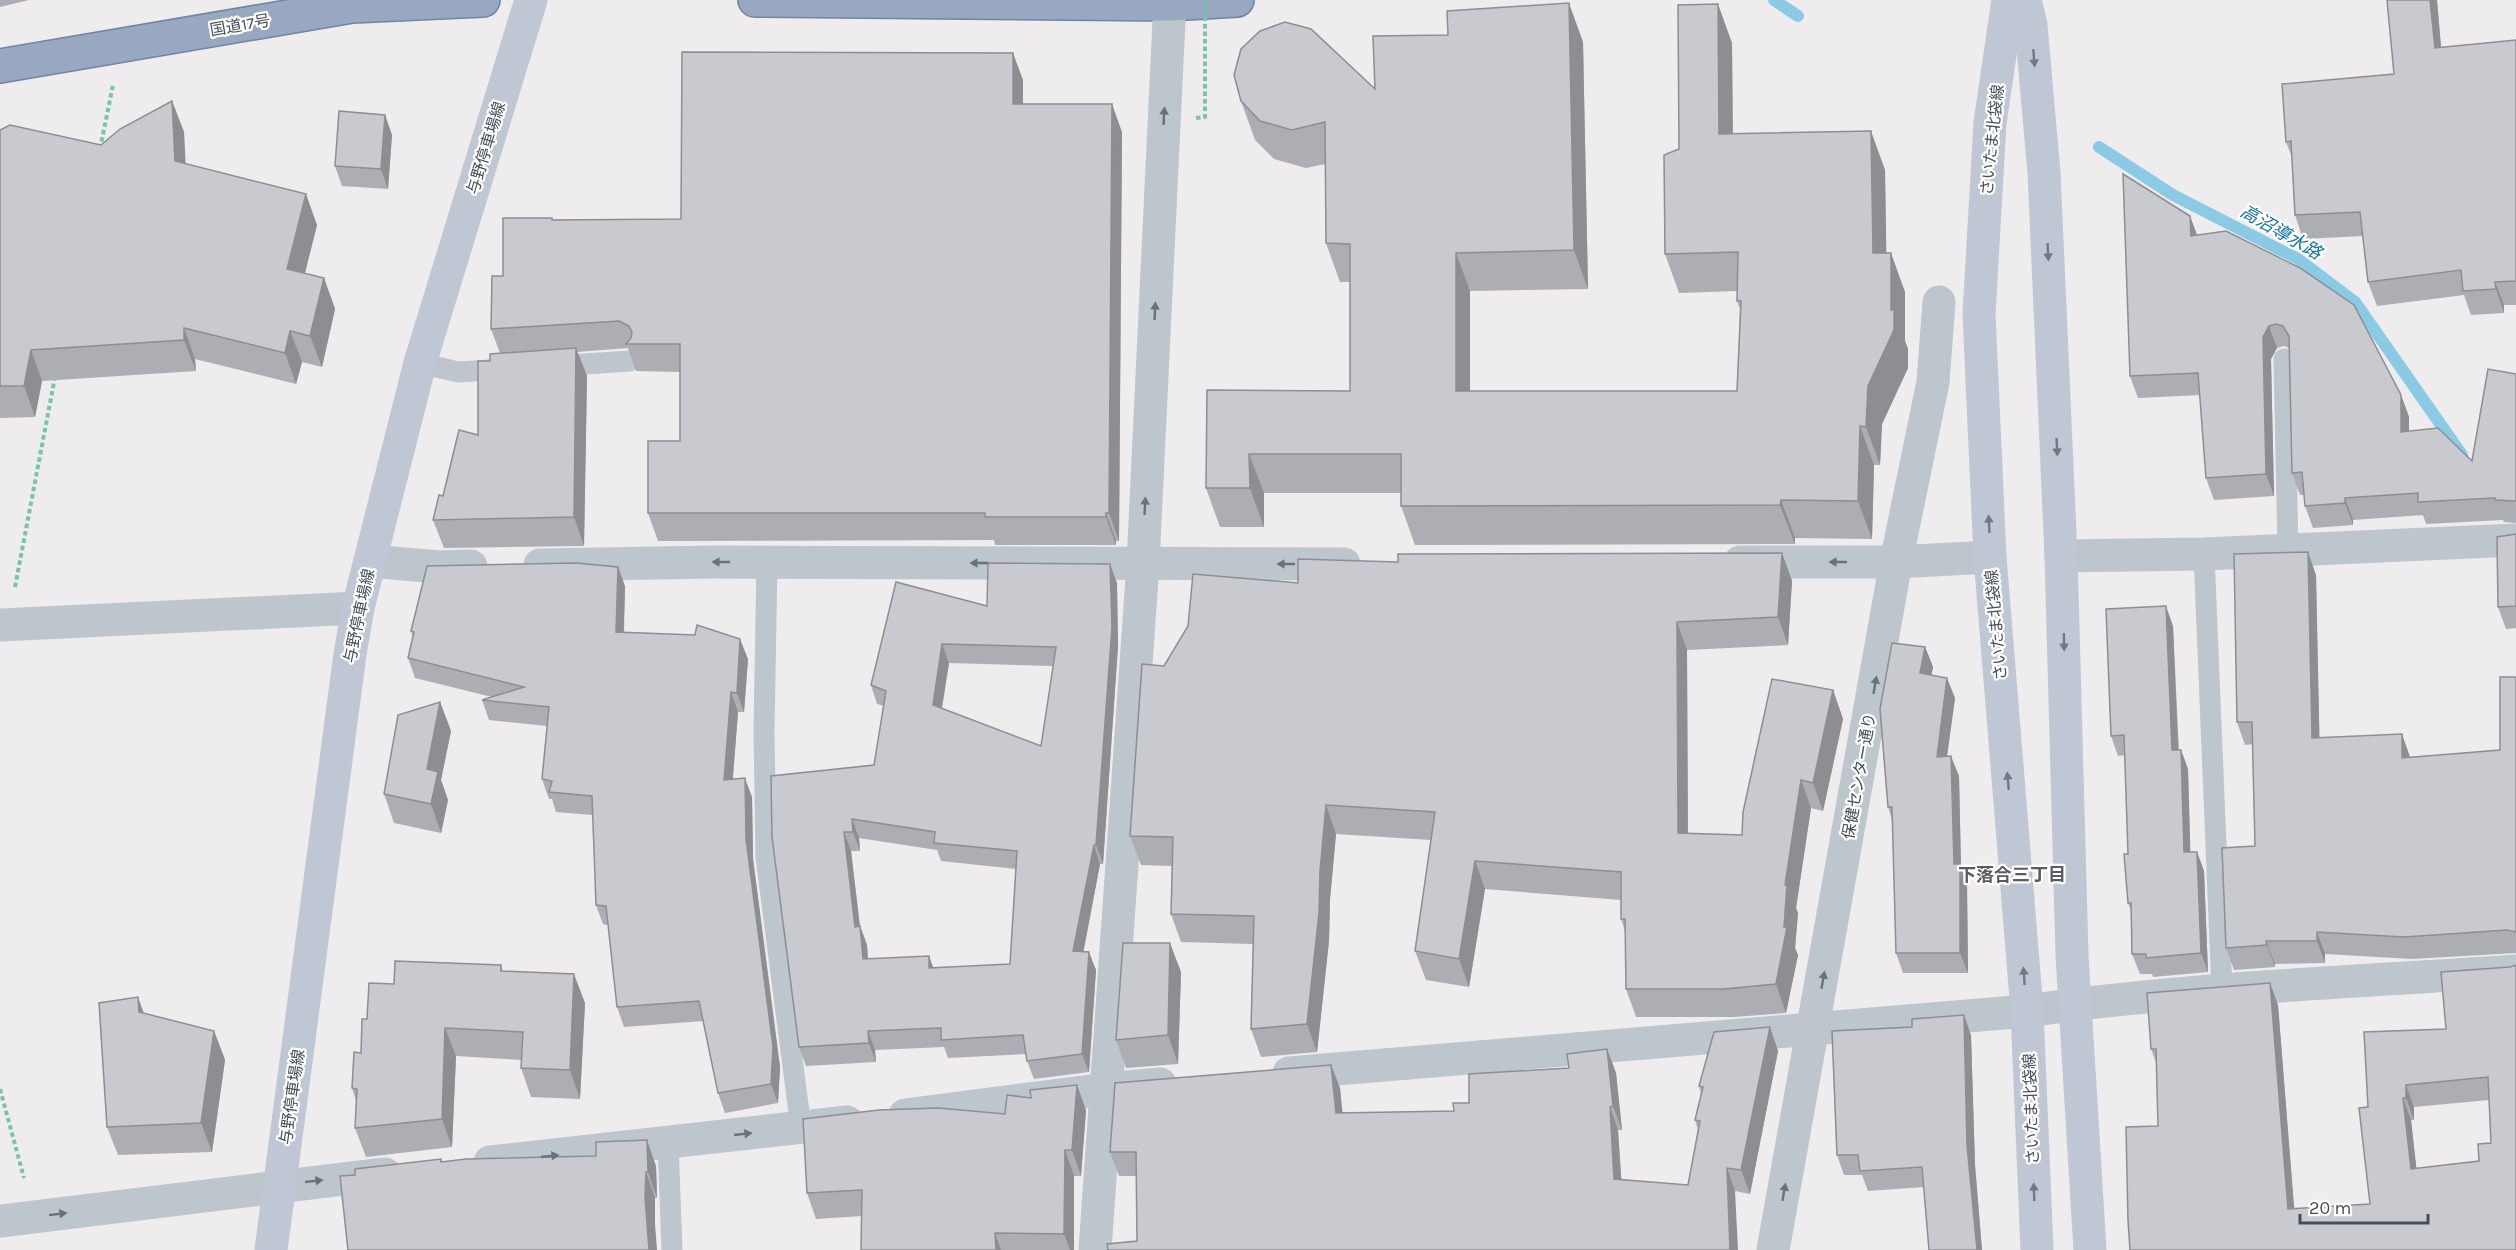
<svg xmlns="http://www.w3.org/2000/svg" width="2516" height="1250" font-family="Karla,'Noto Sans JP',sans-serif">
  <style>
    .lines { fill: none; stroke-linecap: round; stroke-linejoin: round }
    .stream { stroke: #8bcae5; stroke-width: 12 }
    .trunk-casing { stroke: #7184a4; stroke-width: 36 }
    .path { stroke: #76c6a6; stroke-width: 4; stroke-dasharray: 4.5 3; stroke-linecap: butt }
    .service { stroke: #bdc5cd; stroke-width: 21 }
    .minor { stroke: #bdc5cd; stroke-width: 33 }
    .secondary { stroke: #bfc7d4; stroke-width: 33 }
    .trunk { stroke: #99a8c1; stroke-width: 33 }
    .path-bridge { stroke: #76c6a6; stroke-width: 4; stroke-dasharray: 4.5 3; stroke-linecap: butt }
    .wall { fill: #adaeb3; fill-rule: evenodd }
    .shaded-wall { fill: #8d8d92 }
    .building { fill: #c9cad0; stroke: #8d8d92; stroke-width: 1.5; fill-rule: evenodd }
    .oneway { fill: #707883 }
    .oneway2 { fill: #69717b }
    .labels { text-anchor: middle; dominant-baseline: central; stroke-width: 4.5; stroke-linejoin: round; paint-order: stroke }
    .street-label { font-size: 16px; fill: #454d58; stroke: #fff }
    .water-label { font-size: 18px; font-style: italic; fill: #14729c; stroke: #fff }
    .neighbourhood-label { font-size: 18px; font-weight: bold; fill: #595b60; stroke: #fff }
  </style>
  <rect width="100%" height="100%" fill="#eeecec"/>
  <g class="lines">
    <g class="stream">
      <path d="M 1774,0 L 1798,16"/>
      <path d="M 2099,147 L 2173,195 L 2298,259 L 2355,302 L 2462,455"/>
    </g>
    <defs>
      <g id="trunk">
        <path d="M 755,0 L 1170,4 L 1237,0"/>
        <path d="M 0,66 L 352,6 L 483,0"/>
      </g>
    </defs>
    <use href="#trunk" class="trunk-casing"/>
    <g class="path">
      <path d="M 100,149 L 113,85"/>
      <path d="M 15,587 L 55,377"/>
      <path d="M 0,1089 L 24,1178"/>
    </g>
    <g class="service">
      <path d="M 2284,359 L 2288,551"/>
      <path d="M 420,363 L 458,372 L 506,369"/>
      <path d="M 555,366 L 629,361"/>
      <path d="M 2204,554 L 2222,991"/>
      <path d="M 767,562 L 764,731 L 766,857 L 801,1128"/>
      <path d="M 668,1143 L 672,1250"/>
    </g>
    <g class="minor">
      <path d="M 2061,556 L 2204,554 L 2516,540"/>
      <path d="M 370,561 L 439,567 L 471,566"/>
      <path d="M 1740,562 L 1896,562 L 1990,557"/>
      <path d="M 540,565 L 714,562 L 1344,564"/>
      <path d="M 0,625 L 358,608"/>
      <path d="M 1289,1073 L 2027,1011 C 2188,988 2353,982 2516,971"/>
      <path d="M 905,1115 L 1106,1089 L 1160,1084"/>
      <path d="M 490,1162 L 847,1122"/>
      <path d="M 0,1221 L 385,1174"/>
      <path d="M 1095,1250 L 1143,564 L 1170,0"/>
      <path d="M 1773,1250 L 1896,562 L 1933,382 L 1939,302"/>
    </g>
    <g class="secondary">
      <path d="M 2008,0 L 1990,123 L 1979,314 L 1990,557 L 2027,1011 L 2037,1250"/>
      <path d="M 2025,0 L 2031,25 L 2044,173 L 2061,556 L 2072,955 L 2090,1250"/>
      <path d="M 271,1250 L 350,654 L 358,608 L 420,363 L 531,0"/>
    </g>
    <use href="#trunk" class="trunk"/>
    <path class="path-bridge" d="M 1196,118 L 1205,117 L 1205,0"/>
  </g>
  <g class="wall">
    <path d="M 0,0 L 29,0 L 0,7 Z"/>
    <path d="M 2437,0 L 2441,47 L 2516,40 L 2516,305 L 2504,305 L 2504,313 L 2471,315 L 2464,295 L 2377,306 L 2368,282 L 2363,236 L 2303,239 L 2295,215 L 2292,157 L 2286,142 L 2394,74 Z"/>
    <path d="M 1583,42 L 1588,289 L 1470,291 L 1470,391 L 1737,391 L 1740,309 L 1737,301 L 1737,291 L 1679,293 L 1665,254 L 1679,149 L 1732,43 L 1733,134 L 1885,170 L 1886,253 L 1905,292 L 1905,341 L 1908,349 L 1908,368 L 1882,424 L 1880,465 L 1874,465 L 1872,539 L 1795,538 L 1795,544 L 1415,545 L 1401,506 L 1401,493 L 1264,493 L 1264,527 L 1220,527 L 1206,488 L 1207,390 L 1350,391 L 1350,282 L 1340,282 L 1326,243 L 1325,164 L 1306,168 L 1274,159 L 1255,140 L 1241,101 L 1375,89 Z"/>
    <path d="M 1023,80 L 1023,104 L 1122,132 L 1119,541 L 1116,541 L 1116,545 L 995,545 L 994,540 L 658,541 L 648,513 L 680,441 L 680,372 L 636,371 L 628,348 L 577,352 L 587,376 L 584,546 L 444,548 L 433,520 L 443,496 L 478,435 L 490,361 L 500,353 L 491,329 L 503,276 L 553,220 L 681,219 Z"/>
    <path d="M 172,101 L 184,132 L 185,164 L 317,225 L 305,273 L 324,278 L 335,309 L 322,367 L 302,362 L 296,384 L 195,359 L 196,371 L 42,381 L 35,417 L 0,418 L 0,130 L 101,145 Z"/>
    <path d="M 385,115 L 392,135 L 388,189 L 342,186 L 335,166 Z"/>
    <path d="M 2190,216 L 2197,235 L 2401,395 L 2409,417 L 2409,431 L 2472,461 L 2516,374 L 2516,523 L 2504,522 L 2503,520 L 2426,524 L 2423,515 L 2353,520 L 2353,525 L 2313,528 L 2305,506 L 2304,495 L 2300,495 L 2292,473 L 2289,348 L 2284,346 L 2277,348 L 2271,359 L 2274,496 L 2214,500 L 2206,478 L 2200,395 L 2138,398 L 2130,376 Z"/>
    <path d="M 2516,534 L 2516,628 L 2506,629 L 2498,607 Z"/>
    <path d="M 1782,553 L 1792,581 L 1788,645 L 1687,650 L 1688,833 L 1742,835 L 1833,690 L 1843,719 L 1823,811 L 1811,808 L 1796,908 L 1798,913 L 1795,948 L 1798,955 L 1786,1013 L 1734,1017 L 1636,1017 L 1626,989 L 1625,931 L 1621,919 L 1621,900 L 1485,889 L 1469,987 L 1426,980 L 1415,951 L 1431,840 L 1336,834 L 1330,899 L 1329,941 L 1317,1052 L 1261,1057 L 1251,1029 L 1253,944 L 1181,942 L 1171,914 L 1172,866 L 1141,865 L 1130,836 L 1164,666 L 1298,583 L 1398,562 Z"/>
    <path d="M 2316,575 L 2319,737 L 2410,757 L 2500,750 L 2516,677 L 2516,953 L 2412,959 L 2325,954 L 2325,963 L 2275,964 L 2275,967 L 2234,970 L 2226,948 L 2255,846 L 2253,744 L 2245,745 L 2237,722 Z"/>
    <path d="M 1117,583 L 1118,646 L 1103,864 L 1100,864 L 1083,952 L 1096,970 L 1089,1072 L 1034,1079 L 1027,1061 L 1026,1054 L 948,1058 L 944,1047 L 875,1050 L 876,1062 L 806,1066 L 799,1047 L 772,837 L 874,765 L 884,706 L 877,704 L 871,685 L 987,606 ZM 949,663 L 1053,666 L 1041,746 L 942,709 ZM 859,838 L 937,850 L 941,861 L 1016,869 L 1010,964 L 933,968 L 868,959 L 867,945 L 860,926 L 851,851 L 860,851 Z"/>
    <path d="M 625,586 L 624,633 L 748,659 L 744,712 L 738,712 L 733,779 L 752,797 L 753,859 L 780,1067 L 778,1103 L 725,1113 L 718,1093 L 703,1021 L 624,1027 L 617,1007 L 608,925 L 603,924 L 596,905 L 593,815 L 556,812 L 552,799 L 549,799 L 542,779 L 547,726 L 489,720 L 482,700 L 492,697 L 415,678 L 408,658 L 413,637 L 411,631 Z"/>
    <path d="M 2173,626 L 2179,750 L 2181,750 L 2188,769 L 2190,852 L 2197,852 L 2204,871 L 2208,972 L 2153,977 L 2152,974 L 2140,974 L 2132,954 L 2131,911 L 2128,903 L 2128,854 L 2125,755 L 2118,756 L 2111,736 Z"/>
    <path d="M 1925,647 L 1933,667 L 1931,675 L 1955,698 L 1947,757 L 1959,776 L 1961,868 L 1967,884 L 1968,973 L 1903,973 L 1896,953 L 1892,820 L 1888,807 Z"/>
    <path d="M 440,702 L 451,731 L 441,780 L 448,800 L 441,833 L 394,823 L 384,794 Z"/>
    <path d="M 501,965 L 503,971 L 585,1003 L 580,1099 L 531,1097 L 521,1068 L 521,1060 L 456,1056 L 452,1147 L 366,1157 L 355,1128 L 356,1101 L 352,1088 L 361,1053 L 367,1019 L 394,984 Z"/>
    <path d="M 2510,967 L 2516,1250 L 2130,1250 L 2158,1126 L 2157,1065 L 2151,1049 L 2278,1005 L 2294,1209 L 2370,1204 L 2368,1107 L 2446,1029 ZM 2489,1100 L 2491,1143 L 2479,1161 L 2416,1168 L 2411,1120 L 2414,1120 L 2414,1107 Z"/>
    <path d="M 1181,972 L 1178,1064 L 1126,1068 L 1116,1040 Z"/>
    <path d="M 144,1013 L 214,1031 L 225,1060 L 212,1152 L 118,1155 L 107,1127 Z"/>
    <path d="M 1770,1027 L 1778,1051 L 1750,1194 L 1735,1191 L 1137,1241 L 1136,1176 L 1119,1176 L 1110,1152 L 1340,1088 L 1342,1113 L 1454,1111 L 1469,1103 L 1569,1068 L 1607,1049 L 1616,1073 L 1622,1130 L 1618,1130 L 1621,1180 L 1688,1185 L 1698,1130 L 1695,1120 L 1701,1093 L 1699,1086 Z"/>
    <path d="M 1971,1035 L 1975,1165 L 1982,1250 L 1929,1250 L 1924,1187 L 1868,1191 L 1862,1175 L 1844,1175 L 1837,1155 Z"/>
    <path d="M 1086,1110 L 1081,1176 L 1074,1176 L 1074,1250 L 861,1250 L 862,1216 L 816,1219 L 807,1193 L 1005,1114 Z"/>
    <path d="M 441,1159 L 442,1162 L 656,1166 L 657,1198 L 655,1198 L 655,1224 L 355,1175 Z"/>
  </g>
  <g class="shaded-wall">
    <path d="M 2430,0 L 2437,0 L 2443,71 L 2435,48 Z"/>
    <path d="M 1569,3 L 1583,42 L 1588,289 L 1574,250 Z"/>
    <path d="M 1718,4 L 1732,43 L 1733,173 L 1719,134 Z"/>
    <path d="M 1013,53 L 1023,80 L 1023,132 L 1013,104 Z"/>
    <path d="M 172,101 L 184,132 L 187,192 L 175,161 Z"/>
    <path d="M 1112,104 L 1122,132 L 1119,541 L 1109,513 Z"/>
    <path d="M 385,115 L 392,135 L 388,189 L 381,169 Z"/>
    <path d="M 1871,131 L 1885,170 L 1887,292 L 1873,253 Z"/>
    <path d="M 306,194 L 317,225 L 298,300 L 287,269 Z"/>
    <path d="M 2190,216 L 2198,238 L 2191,236 Z"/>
    <path d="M 1456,253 L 1470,291 L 1470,429 L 1456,391 Z"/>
    <path d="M 1891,253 L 1905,292 L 1905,341 L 1908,349 L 1908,368 L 1882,424 L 1880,465 L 1866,427 L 1868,386 L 1891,310 Z"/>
    <path d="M 324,278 L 335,309 L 322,367 L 310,336 Z"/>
    <path d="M 2495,282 L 2504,305 L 2504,313 L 2496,289 Z"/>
    <path d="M 2269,326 L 2277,348 L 2271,359 L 2274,496 L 2266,474 L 2263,337 Z"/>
    <path d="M 184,328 L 195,359 L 196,371 L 184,340 Z"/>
    <path d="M 290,331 L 302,362 L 296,384 L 285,353 Z"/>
    <path d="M 576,348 L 587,376 L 584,546 L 574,517 Z"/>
    <path d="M 31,350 L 42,381 L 35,417 L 24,386 Z"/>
    <path d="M 2401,395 L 2409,417 L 2409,454 L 2401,432 Z"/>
    <path d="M 1860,426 L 1874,465 L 1872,539 L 1858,501 Z"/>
    <path d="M 1249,454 L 1264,493 L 1264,527 L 1250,488 Z"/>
    <path d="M 2345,498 L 2353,520 L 2353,525 L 2345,503 Z"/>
    <path d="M 1781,500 L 1795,538 L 1795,544 L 1780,505 Z"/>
    <path d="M 1106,513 L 1116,541 L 1116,545 L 1106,517 Z"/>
    <path d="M 2308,552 L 2316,575 L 2320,760 L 2312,738 Z"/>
    <path d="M 1782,553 L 1792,581 L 1788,645 L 1778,617 Z"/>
    <path d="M 1110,564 L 1117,583 L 1118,646 L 1103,864 L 1096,845 Z"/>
    <path d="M 618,567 L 625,586 L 623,652 L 616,632 Z"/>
    <path d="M 2166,606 L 2173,626 L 2179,770 L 2172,750 Z"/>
    <path d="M 1677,622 L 1687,650 L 1688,861 L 1678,833 Z"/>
    <path d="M 740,639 L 748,659 L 744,712 L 737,693 Z"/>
    <path d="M 942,644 L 949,663 L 939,724 L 933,705 Z"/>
    <path d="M 1925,647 L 1933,667 L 1928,693 L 1920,673 Z"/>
    <path d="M 1947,678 L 1955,698 L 1944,777 L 1937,757 Z"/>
    <path d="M 1833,690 L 1843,719 L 1823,811 L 1813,783 Z"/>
    <path d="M 731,692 L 738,712 L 731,800 L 724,780 Z"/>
    <path d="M 440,702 L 451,731 L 441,780 L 448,800 L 441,833 L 431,804 L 427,769 Z"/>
    <path d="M 2402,734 L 2410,757 L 2410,780 L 2402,758 Z"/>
    <path d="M 2181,750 L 2188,769 L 2191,872 L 2184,852 Z"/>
    <path d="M 1951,756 L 1959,776 L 1961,868 L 1967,884 L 1968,973 L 1960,953 L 1954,864 Z"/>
    <path d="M 745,778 L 752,797 L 753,859 L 780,1067 L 778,1103 L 771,1084 L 746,839 Z"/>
    <path d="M 1801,780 L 1811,808 L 1796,908 L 1798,913 L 1795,948 L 1798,955 L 1786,1013 L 1776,984 L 1785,885 Z"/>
    <path d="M 1326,805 L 1336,834 L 1330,899 L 1329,941 L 1317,1052 L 1307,1024 Z"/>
    <path d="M 852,819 L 859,838 L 860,851 L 853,832 Z"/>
    <path d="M 844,832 L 851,851 L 860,928 L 860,926 L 867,945 L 869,977 L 863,959 L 855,927 Z"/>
    <path d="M 1094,845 L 1100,864 L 1080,970 L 1073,951 Z"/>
    <path d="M 2197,852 L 2204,871 L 2208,972 L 2201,953 Z"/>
    <path d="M 1475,861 L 1485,889 L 1469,987 L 1459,959 Z"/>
    <path d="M 2317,932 L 2325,954 L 2325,963 L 2317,941 Z"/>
    <path d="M 2266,941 L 2275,964 L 2275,967 L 2267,945 Z"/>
    <path d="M 1170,943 L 1181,972 L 1178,1064 L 1168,1035 Z"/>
    <path d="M 1089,952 L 1096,970 L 1089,1072 L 1082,1054 Z"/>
    <path d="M 929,956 L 936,975 L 929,968 Z"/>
    <path d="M 574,974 L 585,1003 L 580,1099 L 570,1070 Z"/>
    <path d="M 2270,983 L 2278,1005 L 2296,1231 L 2288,1209 Z"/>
    <path d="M 138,997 L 148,1025 L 139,1012 Z"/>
    <path d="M 1964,1015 L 1971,1035 L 1975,1165 L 1982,1250 L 1977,1250 L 1967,1145 Z"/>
    <path d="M 1770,1027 L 1778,1051 L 1750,1194 L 1741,1170 Z"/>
    <path d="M 445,1028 L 456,1056 L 452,1147 L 442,1119 Z"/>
    <path d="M 214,1031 L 225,1060 L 212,1152 L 201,1123 Z"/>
    <path d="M 868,1031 L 875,1050 L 876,1062 L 869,1043 Z"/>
    <path d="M 1607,1049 L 1616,1073 L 1622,1130 L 1613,1106 Z"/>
    <path d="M 1331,1065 L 1340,1088 L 1345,1137 L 1336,1113 Z"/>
    <path d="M 1077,1085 L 1086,1110 L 1081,1176 L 1072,1150 Z"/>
    <path d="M 2406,1085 L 2414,1107 L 2414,1120 L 2406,1098 Z"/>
    <path d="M 2403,1098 L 2411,1120 L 2419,1191 L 2411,1169 Z"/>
    <path d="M 1610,1107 L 1618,1130 L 1623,1203 L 1614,1179 Z"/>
    <path d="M 647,1140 L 656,1166 L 657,1198 L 648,1172 Z"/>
    <path d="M 1065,1150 L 1074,1176 L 1074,1250 L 1070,1250 L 1064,1234 Z"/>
    <path d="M 1727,1168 L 1735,1191 L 1738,1250 L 1730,1250 Z"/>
    <path d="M 646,1172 L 655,1198 L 655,1224 L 657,1250 L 649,1250 L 645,1198 Z"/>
    <path d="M 995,1233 L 1001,1250 L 996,1250 Z"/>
  </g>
  <g class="building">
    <path d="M 2387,0 L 2430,0 L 2435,48 L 2516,40 L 2516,281 L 2495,282 L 2496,289 L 2463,291 L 2461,270 L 2368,282 L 2360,212 L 2295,215 L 2291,141 L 2286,142 L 2282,84 L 2394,74 Z"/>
    <path d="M 1569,3 L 1574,250 L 1456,253 L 1456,391 L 1737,391 L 1741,301 L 1737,301 L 1738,252 L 1665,254 L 1664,155 L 1679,149 L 1678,5 L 1718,4 L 1719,134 L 1871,131 L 1873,253 L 1891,253 L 1891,310 L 1894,310 L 1894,330 L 1868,386 L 1866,427 L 1860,426 L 1858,501 L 1781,500 L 1780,505 L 1401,506 L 1401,454 L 1249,454 L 1250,488 L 1206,488 L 1207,390 L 1350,391 L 1350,244 L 1326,243 L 1325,122 L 1292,130 L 1260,121 L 1241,101 L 1234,75 L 1241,49 L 1260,31 L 1285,22 L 1311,29 L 1375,89 L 1373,36 L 1448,35 L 1447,11 Z"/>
    <path d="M 682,52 L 1013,53 L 1013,104 L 1112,104 L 1109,513 L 1106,513 L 1106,517 L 985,517 L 985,513 L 648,513 L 648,441 L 680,441 L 680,344 L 626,344 L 631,338 L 632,332 L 629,326 L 619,321 L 491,329 L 492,276 L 503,276 L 503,218 L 552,218 L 552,220 L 681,219 Z"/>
    <path d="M 172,101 L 175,161 L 306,194 L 287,269 L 324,278 L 310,336 L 290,331 L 285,353 L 184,328 L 184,340 L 31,350 L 24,386 L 0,386 L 0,130 L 10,125 L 101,145 L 120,129 Z"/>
    <path d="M 339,111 L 385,115 L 381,169 L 335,166 Z"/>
    <path d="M 2123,174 L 2190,216 L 2191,236 L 2226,231 L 2300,268 L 2354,305 L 2401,395 L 2401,432 L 2438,428 L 2472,461 L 2488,369 L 2516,374 L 2516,501 L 2496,500 L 2495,498 L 2418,502 L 2418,493 L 2345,498 L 2345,503 L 2305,506 L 2302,472 L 2292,473 L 2289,336 L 2283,326 L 2276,324 L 2269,326 L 2263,337 L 2266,474 L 2206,478 L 2198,373 L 2130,376 Z"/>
    <path d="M 576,348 L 574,517 L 433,520 L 439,495 L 443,496 L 459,430 L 478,435 L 478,361 L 490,361 L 490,354 Z"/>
    <path d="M 2516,534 L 2516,606 L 2498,607 L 2497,537 Z"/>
    <path d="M 2308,552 L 2312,738 L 2402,734 L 2402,758 L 2500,750 L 2500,677 L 2516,677 L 2516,932 L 2507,930 L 2404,937 L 2317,932 L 2317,941 L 2266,941 L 2267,945 L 2226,948 L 2222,848 L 2255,846 L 2252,722 L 2237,722 L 2234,554 Z"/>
    <path d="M 1782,553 L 1778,617 L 1677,622 L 1678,833 L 1742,835 L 1743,812 L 1772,679 L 1833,690 L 1813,783 L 1801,780 L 1785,885 L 1787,885 L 1784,927 L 1787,927 L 1776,984 L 1724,989 L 1626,989 L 1625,919 L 1621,919 L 1621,872 L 1475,861 L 1459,959 L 1415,951 L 1435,812 L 1326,805 L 1320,871 L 1319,913 L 1307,1024 L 1251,1029 L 1254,916 L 1171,914 L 1173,837 L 1130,836 L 1142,664 L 1164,666 L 1188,626 L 1193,574 L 1298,583 L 1298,559 L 1398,562 L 1398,554 Z"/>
    <path d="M 576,563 L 618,567 L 616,632 L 695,635 L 697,625 L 740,639 L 737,693 L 731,692 L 724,780 L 745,778 L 746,839 L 773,1047 L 771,1084 L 718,1093 L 699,1001 L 617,1007 L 606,906 L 596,905 L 592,796 L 549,792 L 552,781 L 542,779 L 549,707 L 482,700 L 524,687 L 408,658 L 414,632 L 411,631 L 427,566 Z"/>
    <path d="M 988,563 L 1110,564 L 1112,627 L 1096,845 L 1094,845 L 1073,951 L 1089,952 L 1082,1054 L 1027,1061 L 1023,1035 L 941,1040 L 941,1028 L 868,1031 L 869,1043 L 799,1047 L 772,837 L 771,776 L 874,765 L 886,691 L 871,685 L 896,582 L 987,606 ZM 942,644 L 1056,647 L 1041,746 L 933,705 ZM 852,819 L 935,832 L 934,843 L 1017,851 L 1010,964 L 929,968 L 929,956 L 863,959 L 860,926 L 855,927 L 844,832 L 853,832 Z"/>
    <path d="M 2166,606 L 2172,750 L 2181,750 L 2184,852 L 2197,852 L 2201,953 L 2146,958 L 2146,954 L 2132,954 L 2131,903 L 2128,903 L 2124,854 L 2128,854 L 2124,735 L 2111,736 L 2106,609 Z"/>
    <path d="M 1892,643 L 1925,647 L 1920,673 L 1947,678 L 1937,757 L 1951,756 L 1954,864 L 1960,864 L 1960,953 L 1896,953 L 1892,807 L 1888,807 L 1880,709 Z"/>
    <path d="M 440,702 L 427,769 L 438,772 L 431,804 L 384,794 L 398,715 Z"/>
    <path d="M 1123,943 L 1170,943 L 1168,1035 L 1116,1040 Z"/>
    <path d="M 395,961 L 501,965 L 501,971 L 574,974 L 570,1070 L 521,1068 L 523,1032 L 445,1028 L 442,1119 L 355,1128 L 357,1089 L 352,1088 L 354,1052 L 361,1053 L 362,1019 L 367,1019 L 369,983 L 394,984 Z"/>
    <path d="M 2516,965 L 2516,1250 L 2130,1250 L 2128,1220 L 2126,1127 L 2158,1126 L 2156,1049 L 2151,1049 L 2147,993 L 2270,983 L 2288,1209 L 2370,1204 L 2359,1108 L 2368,1107 L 2364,1032 L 2446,1029 L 2441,972 L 2510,967 ZM 2488,1077 L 2491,1143 L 2478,1144 L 2479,1161 L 2411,1169 L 2403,1098 L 2406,1098 L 2406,1085 Z"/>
    <path d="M 138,997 L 139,1012 L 214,1031 L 201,1123 L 107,1127 L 99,1003 Z"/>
    <path d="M 1964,1015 L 1967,1145 L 1977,1250 L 1929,1250 L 1922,1167 L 1860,1171 L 1858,1155 L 1837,1155 L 1832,1031 L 1912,1027 L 1912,1019 Z"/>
    <path d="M 1770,1027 L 1741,1170 L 1727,1168 L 1730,1250 L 1108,1250 L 1107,1244 L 1137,1241 L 1136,1152 L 1110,1152 L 1115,1083 L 1331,1065 L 1336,1113 L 1454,1111 L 1453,1103 L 1469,1103 L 1469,1074 L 1569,1068 L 1567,1054 L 1607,1049 L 1613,1106 L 1610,1107 L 1614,1179 L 1688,1185 L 1700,1121 L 1695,1120 L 1703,1087 L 1699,1086 L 1714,1032 Z"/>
    <path d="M 1077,1085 L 1072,1150 L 1065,1150 L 1064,1234 L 995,1233 L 996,1250 L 861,1250 L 862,1190 L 807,1193 L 803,1119 L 879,1110 L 938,1108 L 1005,1114 L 1007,1095 L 1031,1098 L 1030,1090 Z"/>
    <path d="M 647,1140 L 648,1172 L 646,1172 L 645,1198 L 649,1250 L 348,1250 L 340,1176 L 355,1175 L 355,1169 L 441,1159 L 441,1162 L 466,1159 L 596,1156 L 596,1142 Z"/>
  </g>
  <defs><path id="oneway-solid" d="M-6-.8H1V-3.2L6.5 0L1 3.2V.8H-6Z" transform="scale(1.5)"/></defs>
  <g class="oneway">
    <use href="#oneway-solid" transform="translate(2034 58) rotate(85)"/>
    <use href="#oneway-solid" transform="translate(2048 252) rotate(87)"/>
    <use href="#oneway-solid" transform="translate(2057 447) rotate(87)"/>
    <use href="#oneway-solid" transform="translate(1989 524) rotate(-93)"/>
    <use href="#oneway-solid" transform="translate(2064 642) rotate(89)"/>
    <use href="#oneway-solid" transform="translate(2008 781) rotate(-95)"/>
    <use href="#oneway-solid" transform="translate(2024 976) rotate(-94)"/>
    <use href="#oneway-solid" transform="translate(2034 1192) rotate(-92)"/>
  </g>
  <g class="oneway2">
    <use href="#oneway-solid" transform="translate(1164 116) rotate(-87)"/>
    <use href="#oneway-solid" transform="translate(1155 311) rotate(-87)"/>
    <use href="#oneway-solid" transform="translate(1145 506) rotate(-87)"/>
    <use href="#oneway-solid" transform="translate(721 562) rotate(180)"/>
    <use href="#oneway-solid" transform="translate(1838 562) rotate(180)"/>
    <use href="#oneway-solid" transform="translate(979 563) rotate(-180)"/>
    <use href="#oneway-solid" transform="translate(1286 564) rotate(180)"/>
    <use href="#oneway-solid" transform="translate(1875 685) rotate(-80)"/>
    <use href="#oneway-solid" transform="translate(1823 980) rotate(-80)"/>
    <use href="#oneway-solid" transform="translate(743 1134) rotate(-6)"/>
    <use href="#oneway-solid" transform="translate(550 1156) rotate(-6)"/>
    <use href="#oneway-solid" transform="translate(314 1181) rotate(-6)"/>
    <use href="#oneway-solid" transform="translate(1784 1192) rotate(-80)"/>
    <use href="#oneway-solid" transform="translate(58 1214) rotate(-7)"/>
  </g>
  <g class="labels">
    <g class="street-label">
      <text transform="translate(240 25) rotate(-10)">国道17号</text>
      <text transform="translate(1992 140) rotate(-84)">さいたま北袋線</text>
      <text transform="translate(486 148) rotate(-73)">与野停車場線</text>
      <text transform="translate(359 616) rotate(-78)">与野停車場線</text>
      <text transform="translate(1996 625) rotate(-95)">さいたま北袋線</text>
      <text transform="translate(1859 776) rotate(-80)">保健センター通り</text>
      <text transform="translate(292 1097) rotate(-82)">与野停車場線</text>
      <text transform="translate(2031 1109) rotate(-92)">さいたま北袋線</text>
    </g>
    <g class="water-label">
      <text transform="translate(2281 232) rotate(30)">高沼導水路</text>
    </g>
    <g class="neighbourhood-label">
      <text x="2012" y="875">下落合三丁目</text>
    </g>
  </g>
  <path d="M2300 1214v9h128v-9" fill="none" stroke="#454d58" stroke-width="3"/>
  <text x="2309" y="1214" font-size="18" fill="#454d58" stroke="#ffffff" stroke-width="4.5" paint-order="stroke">20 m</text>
</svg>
